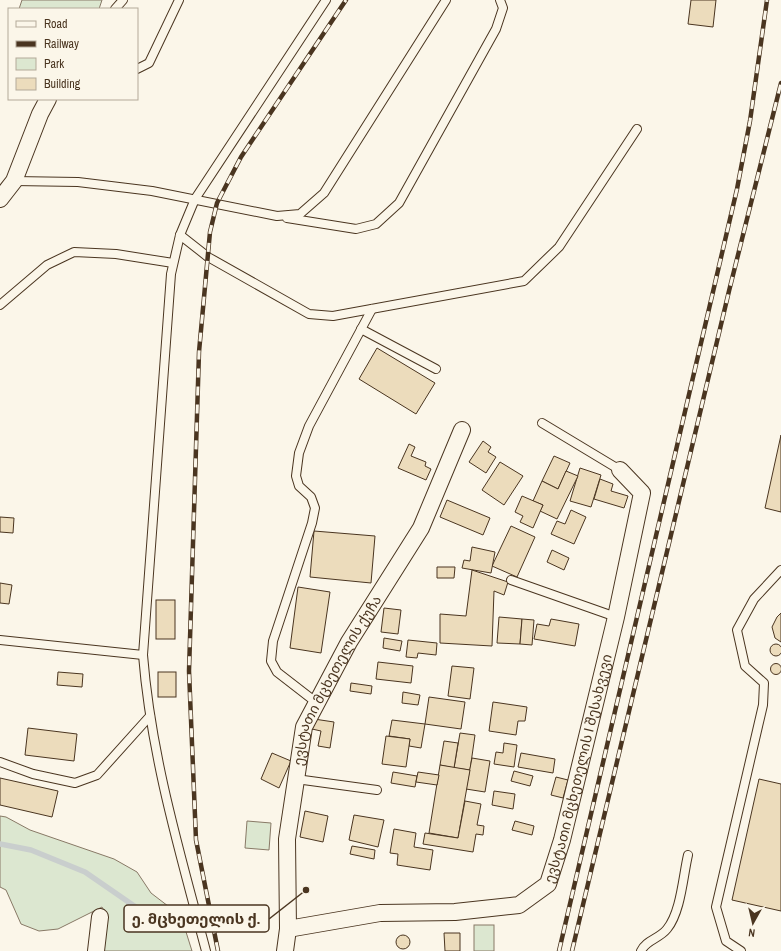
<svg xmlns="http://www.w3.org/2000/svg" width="781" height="951" font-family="'Archivo Narrow','Noto Sans Georgian',sans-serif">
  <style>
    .green { fill: #dce7d0; stroke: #887966 }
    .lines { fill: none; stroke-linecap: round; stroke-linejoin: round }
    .stream { stroke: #c9cecd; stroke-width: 5.5 }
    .building { fill: #ecdcbc; stroke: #4a3520 }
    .service-casing { stroke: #4a3520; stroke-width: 10 }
    .minor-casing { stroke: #4a3520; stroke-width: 18 }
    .service { stroke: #fbf6e9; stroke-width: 8 }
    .minor { stroke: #fbf6e9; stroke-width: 16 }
    .rail-casing { stroke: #4a3520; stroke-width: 4.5 }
    .rail { stroke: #fbf6e9; stroke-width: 3; stroke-dasharray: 9; stroke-linecap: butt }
    .labels { text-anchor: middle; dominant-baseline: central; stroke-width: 3; stroke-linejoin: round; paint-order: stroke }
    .street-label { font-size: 14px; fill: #4a3520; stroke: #fbf6e9 }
    .leader { fill: none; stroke: #4a3520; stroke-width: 1.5 }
    .callout-dot { fill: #4a3520; stroke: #fbf6e9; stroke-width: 1.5 }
    .callout { fill: #fbf6e9; stroke: #4a3520; stroke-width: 1.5 }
    .callout-label { font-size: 15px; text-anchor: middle; font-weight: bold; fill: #4a3520 }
  </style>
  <rect width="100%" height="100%" fill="#fbf6e9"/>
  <g class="green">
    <path d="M 22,0 L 102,0 L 99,9 L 19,9 Z"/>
    <path d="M 0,816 L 6,817 L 30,830 L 114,859 L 137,872 L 151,893 L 181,916 L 192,951 L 103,951 L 107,916 L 102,907 L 58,929 L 39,931 L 21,924 L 6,890 L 0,887 Z"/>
    <path d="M 247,821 L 271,823 L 269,850 L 245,848 Z"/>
    <rect x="474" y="925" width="20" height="26"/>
  </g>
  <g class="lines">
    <path class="stream" d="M 0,844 L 31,850 L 85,872 L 156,921"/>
  </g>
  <g class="building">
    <path d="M 691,0 L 716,0 L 713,27 L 688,24 Z"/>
    <path d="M 377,348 L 435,383 L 416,414 L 359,379 Z"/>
    <path d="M 781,435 L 781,512 L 765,508 Z"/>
    <path d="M 483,441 L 491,447 L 488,452 L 496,457 L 486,473 L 469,462 Z"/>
    <path d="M 409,444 L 415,447 L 411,456 L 426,462 L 425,466 L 431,469 L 426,480 L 398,468 Z"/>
    <path d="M 554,456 L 570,463 L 558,489 L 542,481 Z"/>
    <path d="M 500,462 L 523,476 L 504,505 L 482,490 Z"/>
    <path d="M 580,468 L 601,475 L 591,507 L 570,501 Z"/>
    <path d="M 566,471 L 578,476 L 557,519 L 540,511 L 543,505 L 533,501 L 542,481 L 558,489 Z"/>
    <path d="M 600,479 L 613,484 L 611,491 L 628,496 L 624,508 L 594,499 Z"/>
    <path d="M 522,496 L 543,505 L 533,528 L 520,522 L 523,516 L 515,512 Z"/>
    <path d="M 447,500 L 490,518 L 483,535 L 440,517 Z"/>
    <path d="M 571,510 L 586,517 L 574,544 L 551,534 L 557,521 L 565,524 Z"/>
    <path d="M 0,517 L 14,518 L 13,533 L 0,532 Z"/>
    <path d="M 511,526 L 535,537 L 517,577 L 492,566 Z"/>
    <path d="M 314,531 L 375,536 L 371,583 L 310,577 Z"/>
    <path d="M 472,547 L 495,552 L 491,573 L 462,568 L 464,560 L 470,561 Z"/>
    <path d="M 552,550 L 569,558 L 564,570 L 547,562 Z"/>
    <path d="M 437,567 L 455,567 L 454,578 L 437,578 Z"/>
    <path d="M 472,570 L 508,582 L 504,595 L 494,591 L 492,646 L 440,643 L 440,614 L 466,616 Z"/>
    <path d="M 0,583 L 12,585 L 9,604 L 0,603 Z"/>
    <path d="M 298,587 L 330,592 L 321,653 L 290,648 Z"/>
    <rect x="156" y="600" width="19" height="39"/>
    <path d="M 384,608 L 401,610 L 398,634 L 381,632 Z"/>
    <path d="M 781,613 L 781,642 L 775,638 L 772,627 L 777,617 Z"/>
    <path d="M 499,617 L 522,619 L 520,644 L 497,643 Z"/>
    <path d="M 522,619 L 534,620 L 532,645 L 520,644 Z"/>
    <path d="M 551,619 L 579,624 L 575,646 L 534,639 L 537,624 L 549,626 Z"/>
    <path d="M 384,638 L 402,641 L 400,651 L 383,648 Z"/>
    <path d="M 408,640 L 437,643 L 436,655 L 418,653 L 417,658 L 406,657 Z"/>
    <circle cx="776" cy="650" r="6"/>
    <path d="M 378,662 L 413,666 L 411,683 L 376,679 Z"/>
    <circle cx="776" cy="669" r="5.5"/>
    <path d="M 452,666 L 474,668 L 470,699 L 448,696 Z"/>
    <path d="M 58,672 L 83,674 L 82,687 L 57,685 Z"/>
    <rect x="158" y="672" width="18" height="25"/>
    <path d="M 351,683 L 372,686 L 371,694 L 350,691 Z"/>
    <path d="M 403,692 L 420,695 L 418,705 L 402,703 Z"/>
    <path d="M 429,697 L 465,702 L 461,729 L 425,724 Z"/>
    <path d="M 493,702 L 527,707 L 525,721 L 518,721 L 516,735 L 489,731 Z"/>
    <path d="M 314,719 L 334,722 L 330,748 L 318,746 L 321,731 L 312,729 Z"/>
    <path d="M 392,720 L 425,724 L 421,748 L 409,746 L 410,739 L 389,736 Z"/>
    <path d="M 28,728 L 77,734 L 74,761 L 25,755 Z"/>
    <path d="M 460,733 L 475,735 L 470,770 L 454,768 Z"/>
    <path d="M 386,736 L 410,739 L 406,767 L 382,764 Z"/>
    <path d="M 444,741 L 458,743 L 454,768 L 440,765 Z"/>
    <path d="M 504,743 L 517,745 L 514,767 L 494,764 L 496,752 L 503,753 Z"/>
    <path d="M 272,753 L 291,761 L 279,788 L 261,779 Z"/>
    <path d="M 521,753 L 555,759 L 553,773 L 518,767 Z"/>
    <path d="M 472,758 L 490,761 L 485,792 L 466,789 Z"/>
    <path d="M 440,765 L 470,770 L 458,838 L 429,833 Z"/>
    <path d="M 514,771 L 533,776 L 530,786 L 511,781 Z"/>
    <path d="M 393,772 L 417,776 L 415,787 L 391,783 Z"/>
    <path d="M 418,772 L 439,775 L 437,785 L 416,782 Z"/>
    <path d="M 556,777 L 568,780 L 563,798 L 551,795 Z"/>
    <path d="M 0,778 L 58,791 L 52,817 L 0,805 Z"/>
    <path d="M 759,779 L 781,784 L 781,911 L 732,900 Z"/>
    <path d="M 494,791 L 515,794 L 513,809 L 492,805 Z"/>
    <path d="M 465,801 L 481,804 L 477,825 L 484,826 L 483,835 L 476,834 L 473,852 L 423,844 L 425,833 L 458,838 Z"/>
    <path d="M 305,811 L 328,816 L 323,842 L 300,837 Z"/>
    <path d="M 354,815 L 384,820 L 378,847 L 349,840 Z"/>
    <path d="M 515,821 L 534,826 L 532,835 L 512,830 Z"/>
    <path d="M 394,829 L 416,833 L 414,847 L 433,850 L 430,870 L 397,865 L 398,854 L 390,853 Z"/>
    <path d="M 352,846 L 375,850 L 374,859 L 350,854 Z"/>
    <path d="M 444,933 L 460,933 L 460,951 L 445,951 Z"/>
    <circle cx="403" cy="942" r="7"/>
  </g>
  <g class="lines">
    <defs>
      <g id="service">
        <path d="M 115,9 L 123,0"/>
        <path d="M 137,69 L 149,63 L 179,0"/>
        <path d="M 14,181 L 78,182 L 152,191 L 277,216 L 300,214 L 324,193 L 446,0"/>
        <path d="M 287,218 L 356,229 L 376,224 L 399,203 L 496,29 L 503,8 L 500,0"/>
        <path d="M 180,235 L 208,257 L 309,314 L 333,316 L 524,281 L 559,247 L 637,129"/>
        <path d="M 0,305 L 47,265 L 74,252 L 116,254 L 173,263"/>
        <path d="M 361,329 L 436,369"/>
        <path d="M 542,423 L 620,470"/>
        <path d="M 511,580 L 616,617"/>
        <path d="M 0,640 L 143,655"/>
        <path d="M 317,703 L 277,672 L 271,661 L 273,641 L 312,523 L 315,508 L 311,497 L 299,486 L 296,476 L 299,453 L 309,426 L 372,309"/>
        <path d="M 0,762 L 33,774 L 75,783 L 97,775 L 150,716"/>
        <path d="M 296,779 L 377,790"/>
        <path d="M 206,951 C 180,853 151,756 143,655 L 171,274 L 180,235 L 195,199 L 326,0"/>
        <path d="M 641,951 C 646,940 659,939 667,929 C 681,912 683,876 688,855"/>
        <path d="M 741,951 L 726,941 L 716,907 L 763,705 L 764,683 L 745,666 L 737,630 L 754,599 L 781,570"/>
      </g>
      <g id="minor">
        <path d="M 0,199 L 14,181 L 40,114 L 48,99"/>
        <path id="s1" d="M 288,929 L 380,913 L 455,912 L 519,905 L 548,884 L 562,840 L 616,617 L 642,493 L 620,470"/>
        <path d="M 96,951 L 100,917"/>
        <path id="s2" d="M 285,951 L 288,929 L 287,839 L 304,727 L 349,642 L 421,528 L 462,430"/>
      </g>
    </defs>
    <use href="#service" class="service-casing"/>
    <use href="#minor" class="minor-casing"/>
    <use href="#service" class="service"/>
    <use href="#minor" class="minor"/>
    <defs>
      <g id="rail">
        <path d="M 218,951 L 196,840 L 189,671 L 199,352 L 210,232 L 217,203 L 241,157 L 346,0"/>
        <path d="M 559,951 L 737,189 L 750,121 L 767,0"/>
        <path d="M 572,951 L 729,291 L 781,83"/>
      </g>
    </defs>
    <use href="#rail" class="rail-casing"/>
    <use href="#rail" class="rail"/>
  </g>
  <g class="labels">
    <g class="street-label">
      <text stroke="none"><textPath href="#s2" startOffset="281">ევსტათი მცხეთელის ქუჩა</textPath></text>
      <text stroke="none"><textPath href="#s1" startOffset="388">ევსტათი მცხეთელის I შესახვევი</textPath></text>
    </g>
  </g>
  <path class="leader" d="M306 890L269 919"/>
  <circle class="callout-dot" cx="306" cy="890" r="4"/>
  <rect class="callout" x="124" y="905" width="145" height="27" rx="4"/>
  <g class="callout-label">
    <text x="196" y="924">ე. მცხეთელის ქ.</text>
  </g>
  <rect x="8" y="8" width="130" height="92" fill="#fbf6e9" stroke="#b4a999"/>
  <rect x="16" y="21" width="20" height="6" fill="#fbf6e9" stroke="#b4a999"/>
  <text x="44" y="28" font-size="12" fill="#4a3520">Road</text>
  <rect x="16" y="41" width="20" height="6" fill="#4a3520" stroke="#b4a999"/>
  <text x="44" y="48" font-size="12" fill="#4a3520">Railway</text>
  <rect x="16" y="58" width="20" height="12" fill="#dce7d0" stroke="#b4a999"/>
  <text x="44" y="68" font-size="12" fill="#4a3520">Park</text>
  <rect x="16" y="78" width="20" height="12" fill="#ecdcbc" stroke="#b4a999"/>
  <text x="44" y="88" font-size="12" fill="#4a3520">Building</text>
  <g transform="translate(753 923) rotate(188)" stroke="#fbf6e9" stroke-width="3" paint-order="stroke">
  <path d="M0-3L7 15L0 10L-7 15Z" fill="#4a3520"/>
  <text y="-6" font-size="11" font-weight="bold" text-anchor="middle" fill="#4a3520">N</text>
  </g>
</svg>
